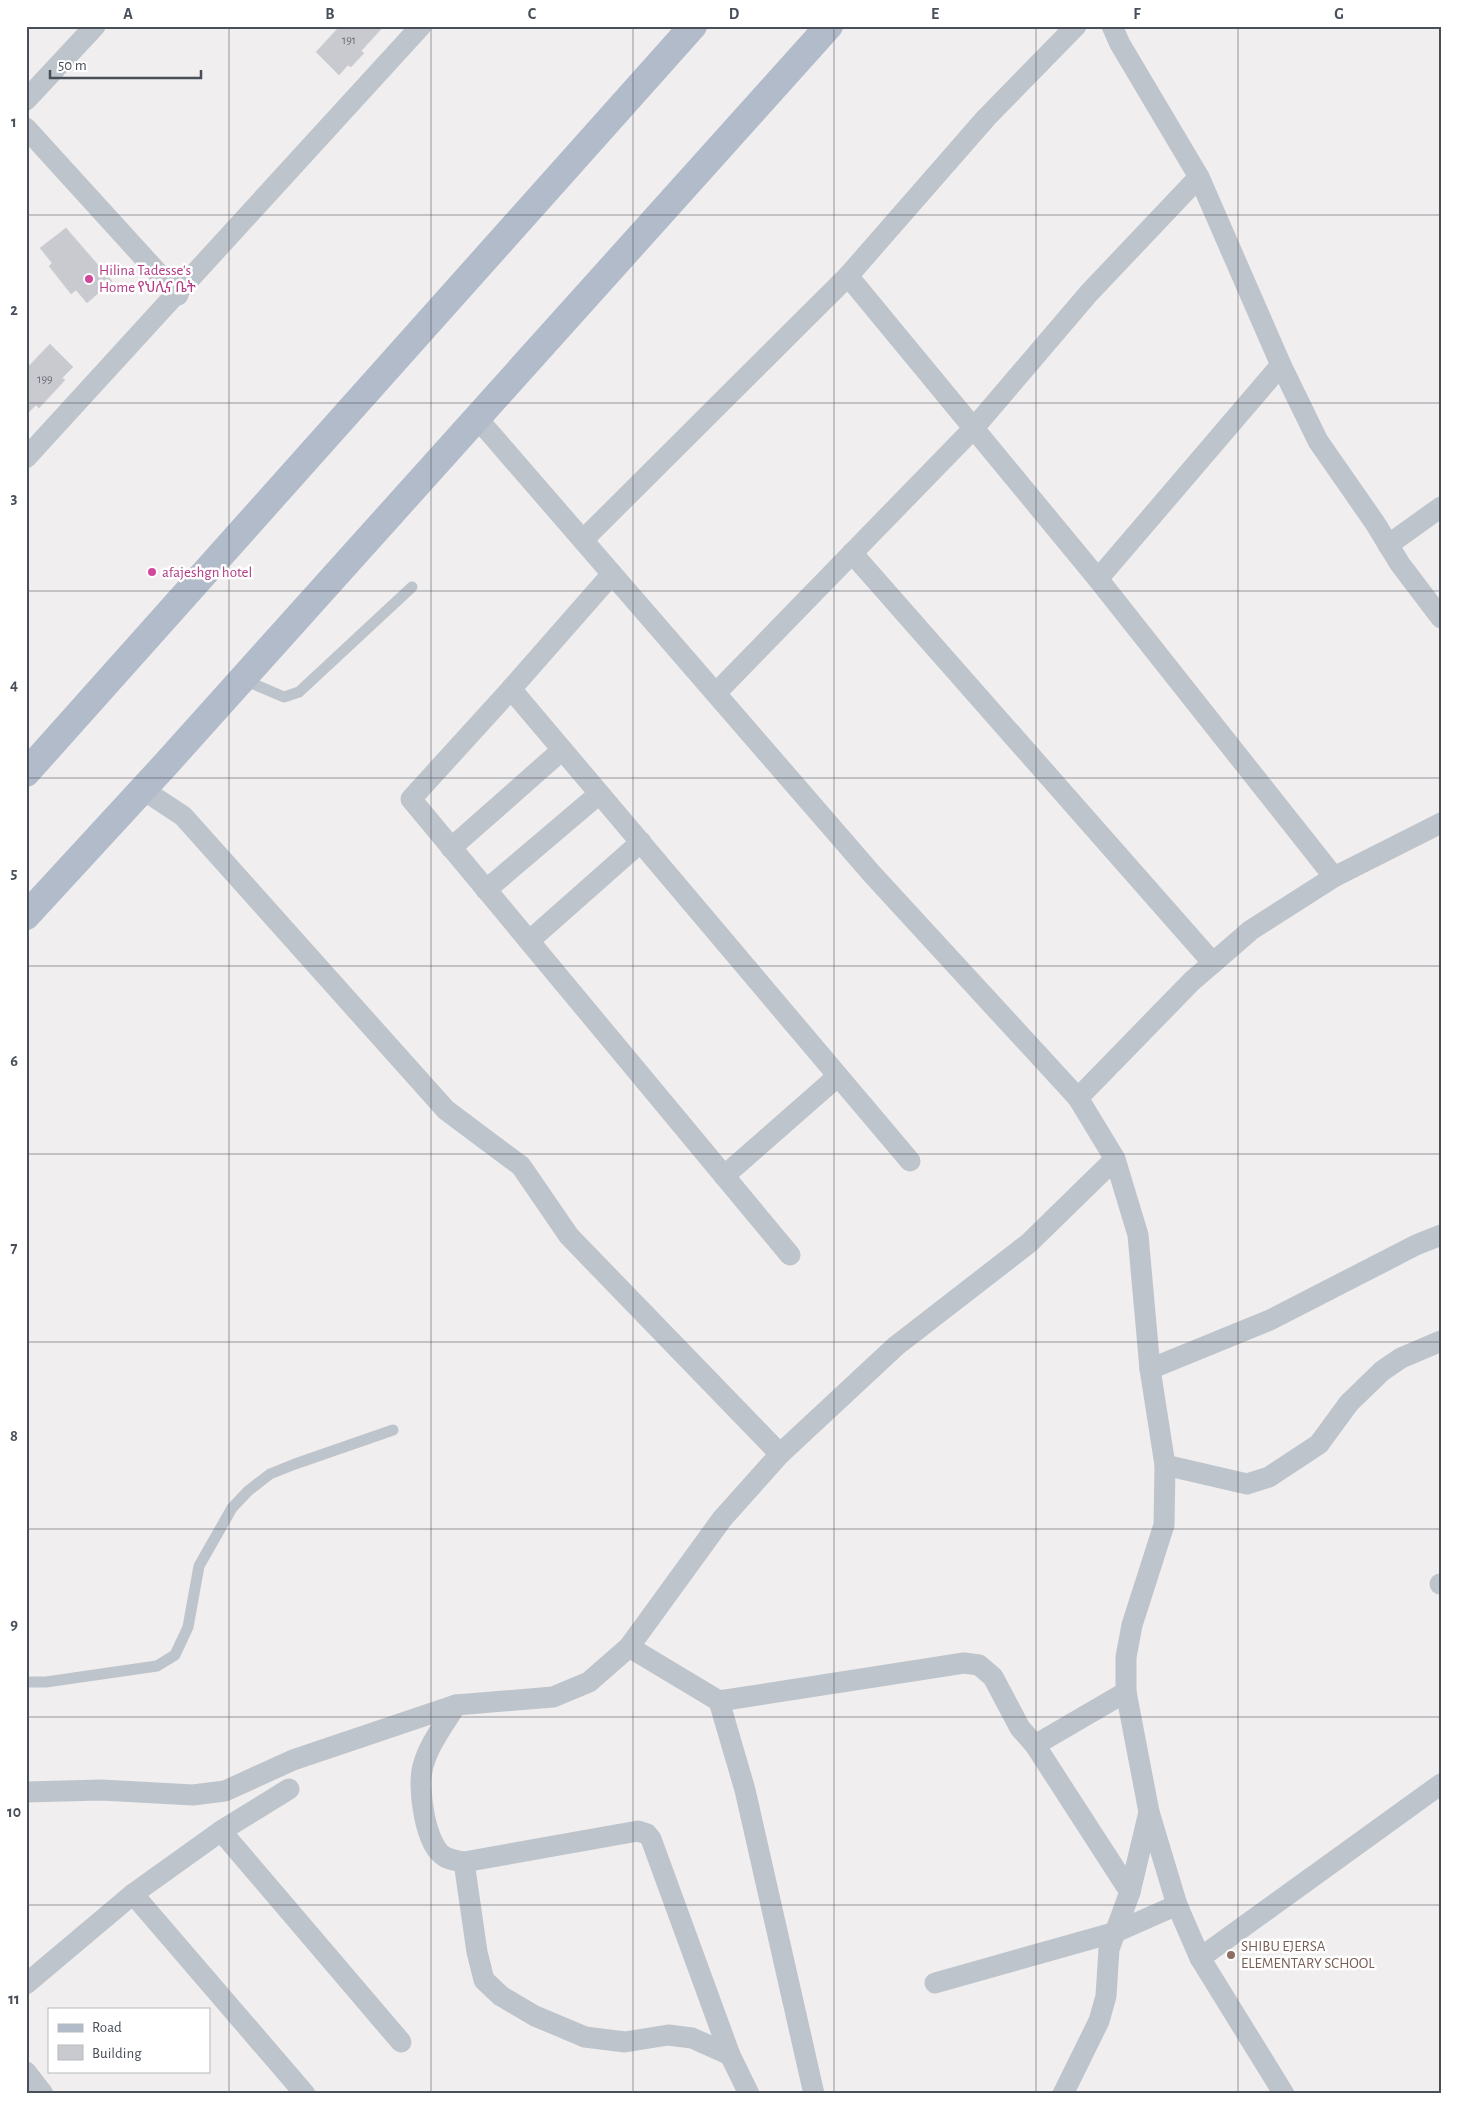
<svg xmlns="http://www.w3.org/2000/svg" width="1467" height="2120" font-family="'Alegreya Sans','Noto Sans Ethiopic',sans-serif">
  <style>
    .building { fill: #c9cad0; stroke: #d3d4d9 }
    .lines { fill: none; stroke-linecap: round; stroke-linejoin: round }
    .service { stroke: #bec4cb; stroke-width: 11 }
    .minor { stroke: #bec4cb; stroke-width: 21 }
    .primary { stroke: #b1bbca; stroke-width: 28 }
    .grid { fill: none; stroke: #484f59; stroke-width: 1; stroke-opacity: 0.55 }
    .hotel-dot { fill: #d1479c; stroke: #fff; stroke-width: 2 }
    .education-dot { fill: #8d6e63; stroke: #fff; stroke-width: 2 }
    .labels { text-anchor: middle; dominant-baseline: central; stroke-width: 5; stroke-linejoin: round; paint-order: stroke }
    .number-label { font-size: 12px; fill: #686e77 }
    .hotel-label { font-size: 15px; fill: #b23c85; stroke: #fff; text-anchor: start }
    .education-label { font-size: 15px; fill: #785e54; stroke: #fff; text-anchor: start }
    .neatline { fill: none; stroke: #484f59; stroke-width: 2 }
    .grid-label { font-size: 16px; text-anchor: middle; font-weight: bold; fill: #484f59 }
  </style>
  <rect width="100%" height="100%" fill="#f0eeee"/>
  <g class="building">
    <path d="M 340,26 L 384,26 L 361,51 L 364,53 L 351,67 L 348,65 L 339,75 L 316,52 Z"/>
    <path d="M 66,228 L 112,281 L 87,303 L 76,290 L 71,294 L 49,266 L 52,263 L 40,248 Z"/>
    <path d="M 50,344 L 73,367 L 62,378 L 65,380 L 39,408 L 36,405 L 26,415 L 26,369 Z"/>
  </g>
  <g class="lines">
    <g class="service">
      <path d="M 242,679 L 284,697 L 299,692 L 412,587"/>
      <path d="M 26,1682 L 46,1682 L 157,1666 L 175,1655 L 188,1627 L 199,1566 L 232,1508 L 248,1491 L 270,1474 L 295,1464 L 393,1430"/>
    </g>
    <g class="minor">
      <path d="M 1112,26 L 1120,44 L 1199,177 L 1281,365 L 1318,441 L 1375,523 L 1400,564 L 1441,618"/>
      <path d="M 26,100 L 95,26"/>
      <path d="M 26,128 L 178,295"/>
      <path d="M 848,276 L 1098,579 L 1334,877"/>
      <path d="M 477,418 L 872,874 L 1078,1098"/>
      <path d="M 26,458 L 421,26"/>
      <path d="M 583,540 L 848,276 L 986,118 L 1076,26"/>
      <path d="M 1388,545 L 1441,507"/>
      <path d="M 852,553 L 1213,963"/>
      <path d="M 612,574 L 511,689 L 910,1161"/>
      <path d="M 1098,579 L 1281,365"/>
      <path d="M 511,689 L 411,799 L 790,1255"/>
      <path d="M 716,693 L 973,429 L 1089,293 L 1199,177"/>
      <path d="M 142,789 L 183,816 L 446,1110 L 521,1166 L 569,1236 L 780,1454"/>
      <path d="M 451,848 L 562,750"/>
      <path d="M 486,890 L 599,794"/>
      <path d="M 529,941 L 641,842"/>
      <path d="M 724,1176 L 838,1076"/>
      <path d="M 1150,1369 L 1270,1320 L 1416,1245 L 1441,1235"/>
      <path d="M 1165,1465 L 1247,1484 L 1269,1477 L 1319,1444 L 1349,1403 L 1382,1371 L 1401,1358 L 1441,1341"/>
      <path d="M 1440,1584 L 1441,1584"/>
      <path d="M 629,1647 L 719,1701 L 745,1790 L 814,2094"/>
      <path d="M 1126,1692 L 1149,1812 L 1130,1892"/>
      <path d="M 719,1701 L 964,1663 L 979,1665 L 993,1677 L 1020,1728 L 1035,1745"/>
      <path d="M 456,1705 C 444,1725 429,1744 423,1766 C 417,1787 425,1846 445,1857 C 451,1860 458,1861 464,1862 L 638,1831 L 647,1834 L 651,1839 L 730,2055 L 749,2094"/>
      <path d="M 26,1792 L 101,1790 L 193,1795 L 225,1791 L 293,1760 L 456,1705 L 553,1697 L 589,1682 L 629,1647 L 722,1519 L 780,1454 L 896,1346 L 1029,1243 L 1115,1159"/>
      <path d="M 1149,1812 L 1177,1905 L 1200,1958 L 1284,2094"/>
      <path d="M 221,1831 L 401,2042"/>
      <path d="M 464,1862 L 477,1952 L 484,1980 L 501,1996 L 535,2016 L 585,2037 L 625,2042 L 668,2035 L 692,2038 L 730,2055"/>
      <path d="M 133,1894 L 305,2094"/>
      <path d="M 1200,1958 L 1441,1784"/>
      <path d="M 935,1983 L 1116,1932 L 1177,1905"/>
      <path d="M 26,1984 L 133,1894 L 221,1831 L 289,1789"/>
      <path d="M 26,2072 L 43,2094"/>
      <path d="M 1063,2094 L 1099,2021 L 1106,1996 L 1109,1949 L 1130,1892 L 1035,1745 L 1126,1692 L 1126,1657 L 1132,1625 L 1164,1525 L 1165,1465 L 1150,1369 L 1138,1235 L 1115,1159 L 1078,1098 L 1192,981 L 1251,930 L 1334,877 L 1441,823"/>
    </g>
    <g class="primary">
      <path d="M 26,773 L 693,26"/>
      <path d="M 26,916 L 166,764 L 829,26"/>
    </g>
  </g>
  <path class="grid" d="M 229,26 L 229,2094M 431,26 L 431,2094M 633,26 L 633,2094M 834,26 L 834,2094M 1036,26 L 1036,2094M 1238,26 L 1238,2094M 26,215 L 1441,215M 26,403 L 1441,403M 26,591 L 1441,591M 26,778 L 1441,778M 26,966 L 1441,966M 26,1154 L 1441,1154M 26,1342 L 1441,1342M 26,1529 L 1441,1529M 26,1717 L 1441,1717M 26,1905 L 1441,1905"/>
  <g class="hotel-dot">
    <circle cx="89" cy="279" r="5"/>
    <circle cx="152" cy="572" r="5"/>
  </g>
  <circle class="education-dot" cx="1231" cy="1955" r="5"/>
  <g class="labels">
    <g class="number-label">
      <text x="349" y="40">191</text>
      <text x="45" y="379">199</text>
    </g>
    <g class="hotel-label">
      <text x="99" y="270">Hilina Tadesse's<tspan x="99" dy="17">Home የህሊና ቤት</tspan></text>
      <text x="162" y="572">afajeshgn hotel</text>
    </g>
    <g class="education-label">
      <text x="1241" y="1946">SHIBU EJERSA<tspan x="1241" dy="17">ELEMENTARY SCHOOL</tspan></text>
    </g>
  </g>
  <rect width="1467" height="2120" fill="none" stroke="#ffffff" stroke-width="55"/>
  <rect x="48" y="2008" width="162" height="65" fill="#ffffff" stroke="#b6b9bd"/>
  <rect x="58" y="2024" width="25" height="8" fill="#b1bbca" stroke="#b6b9bd"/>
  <text x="92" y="2032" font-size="15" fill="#484f59">Road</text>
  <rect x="58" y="2045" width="25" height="15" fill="#c9cad0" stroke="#b6b9bd"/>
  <text x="92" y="2058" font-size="15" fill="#484f59">Building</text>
  <path d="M50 70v8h151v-8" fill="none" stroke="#484f59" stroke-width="2.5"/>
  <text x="58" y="70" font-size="15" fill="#484f59" stroke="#ffffff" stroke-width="4" paint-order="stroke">50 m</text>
  <rect x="28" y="28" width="1412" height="2064" class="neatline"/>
  <g class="grid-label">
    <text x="128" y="19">A</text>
    <text x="330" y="19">B</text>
    <text x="532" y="19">C</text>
    <text x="734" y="19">D</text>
    <text x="935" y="19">E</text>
    <text x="1137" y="19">F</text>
    <text x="1339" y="19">G</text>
    <text x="14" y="127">1</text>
    <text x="14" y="315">2</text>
    <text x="14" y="503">3</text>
    <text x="14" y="690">4</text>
    <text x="14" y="878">5</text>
    <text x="14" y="1066">6</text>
    <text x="14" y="1253">7</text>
    <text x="14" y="1441">8</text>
    <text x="14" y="1629">9</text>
    <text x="14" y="1817">10</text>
    <text x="14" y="2004">11</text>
  </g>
</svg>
